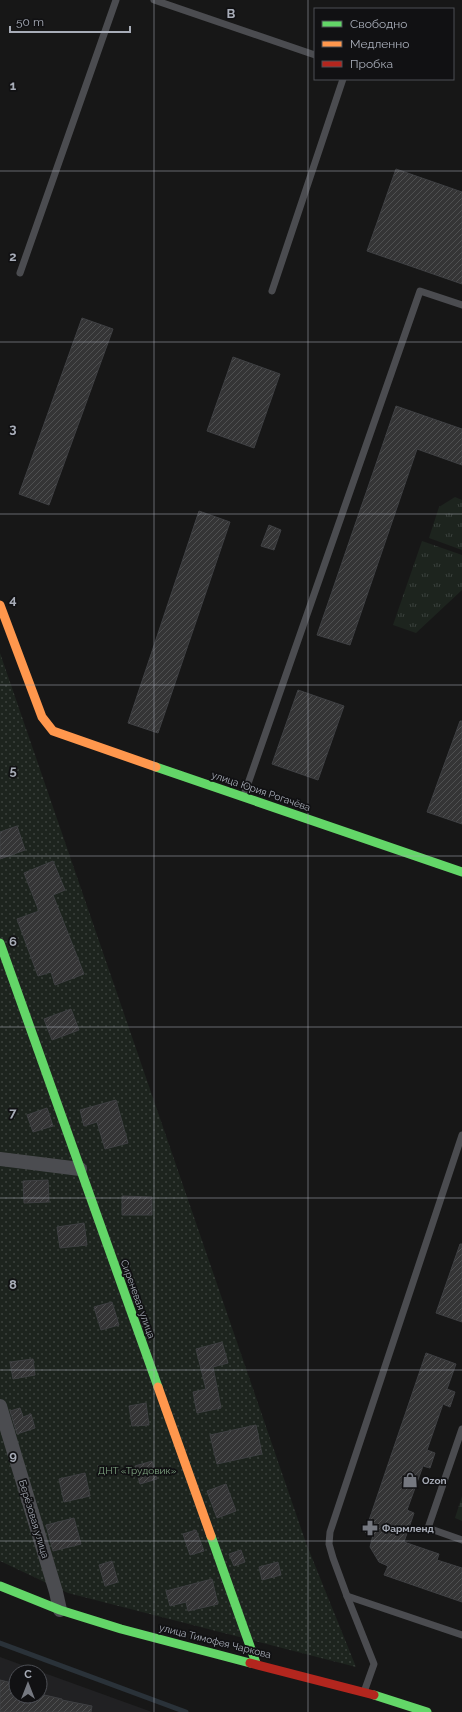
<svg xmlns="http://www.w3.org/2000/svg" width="462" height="1712" font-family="Raleway,sans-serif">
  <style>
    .built { fill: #212123; fill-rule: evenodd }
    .park { fill: url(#park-tufts) }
    .garden { fill: url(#garden-dots) }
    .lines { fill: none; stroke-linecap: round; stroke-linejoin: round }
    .stream { stroke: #2a3239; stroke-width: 5 }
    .building { fill: url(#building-hatch); stroke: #3f4043 }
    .lane { stroke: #4b4c50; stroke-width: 7 }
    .street { stroke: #4b4c50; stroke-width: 14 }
    .fast { stroke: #63d668; stroke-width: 9 }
    .slow { stroke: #ff974d; stroke-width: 9 }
    .jam { stroke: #b3261e; stroke-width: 9 }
    .grid { fill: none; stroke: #a8adb8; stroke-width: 1; stroke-opacity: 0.55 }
    .labels { text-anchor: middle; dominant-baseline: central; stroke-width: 3.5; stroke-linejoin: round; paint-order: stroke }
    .street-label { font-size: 10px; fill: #a8adb8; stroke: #111113 }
    .park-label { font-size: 10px; fill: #7fa381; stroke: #111113 }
    .poi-label { font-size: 10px; font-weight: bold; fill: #a8adb8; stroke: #111113; text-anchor: start }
    .grid-label { font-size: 13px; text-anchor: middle; font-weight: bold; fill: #a8adb8; stroke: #111113; stroke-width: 3.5; stroke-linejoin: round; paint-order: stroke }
  </style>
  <defs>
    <pattern id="park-tufts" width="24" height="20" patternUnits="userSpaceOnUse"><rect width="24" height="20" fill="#1d241e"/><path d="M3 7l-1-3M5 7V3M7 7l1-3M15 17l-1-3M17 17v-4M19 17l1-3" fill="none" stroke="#3b413d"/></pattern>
    <pattern id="garden-dots" width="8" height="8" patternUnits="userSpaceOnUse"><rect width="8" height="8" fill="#1d241e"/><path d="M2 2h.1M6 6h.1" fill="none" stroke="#3b413d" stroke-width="1.8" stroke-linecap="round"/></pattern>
    <pattern id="building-hatch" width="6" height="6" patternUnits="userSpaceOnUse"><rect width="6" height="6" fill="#353536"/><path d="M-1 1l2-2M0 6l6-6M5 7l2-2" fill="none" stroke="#4f5051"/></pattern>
  </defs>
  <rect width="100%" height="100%" fill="#171717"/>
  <path class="built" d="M 0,1657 L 152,1712 L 0,1712 ZM 16,1672 L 40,1672 L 40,1696 L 16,1696 Z"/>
  <g class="park">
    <path d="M 455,497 L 462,500 L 462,550 L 429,538 L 439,507 Z"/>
    <path d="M 422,541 L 462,555 L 462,590 L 416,633 L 393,625 Z"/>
    <path d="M 462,1496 L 462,1521 L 455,1518 Z"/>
  </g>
  <path class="garden" d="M 0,653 L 306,1543 L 356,1667 L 68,1593 L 0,1561 Z"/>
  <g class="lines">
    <path class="stream" d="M 0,1643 L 186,1712"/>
  </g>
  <g class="building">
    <path d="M 396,169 L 462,192 L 462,284 L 367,251 Z"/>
    <path d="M 82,318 L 113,329 L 49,505 L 19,494 Z"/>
    <path d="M 233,357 L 280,374 L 254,448 L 207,431 Z"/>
    <path d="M 396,406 L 462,429 L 462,465 L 417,449 L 350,645 L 317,635 Z"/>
    <path d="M 199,511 L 230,522 L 158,733 L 128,723 Z"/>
    <path d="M 269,525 L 281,530 L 274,550 L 261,546 Z"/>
    <path d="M 298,690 L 344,706 L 318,780 L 272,764 Z"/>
    <path d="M 460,721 L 462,721 L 462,824 L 427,812 Z"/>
    <path d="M 17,826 L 25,850 L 0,859 L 0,832 Z"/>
    <path d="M 53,861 L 65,890 L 53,895 L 84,974 L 55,985 L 51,972 L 38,976 L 17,919 L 39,911 L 24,873 Z"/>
    <path d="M 71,1009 L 79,1030 L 52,1040 L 44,1019 Z"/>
    <path d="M 116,1100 L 128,1143 L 105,1149 L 97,1122 L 84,1126 L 80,1110 Z"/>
    <path d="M 47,1108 L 53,1126 L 33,1132 L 27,1115 Z"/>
    <path d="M 48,1180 L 49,1202 L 24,1203 L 23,1181 Z"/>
    <path d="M 122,1196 L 152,1197 L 152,1215 L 122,1215 Z"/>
    <path d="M 84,1223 L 87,1245 L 60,1248 L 57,1227 Z"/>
    <path d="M 460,1244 L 462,1244 L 462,1322 L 436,1313 Z"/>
    <path d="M 112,1302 L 119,1325 L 101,1330 L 94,1307 Z"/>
    <path d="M 222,1342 L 228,1363 L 213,1367 L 221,1408 L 197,1413 L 193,1392 L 206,1389 L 196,1349 Z"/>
    <path d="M 426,1353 L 456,1364 L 447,1389 L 455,1392 L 450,1407 L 443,1404 L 427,1450 L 435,1453 L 430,1468 L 423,1466 L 407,1510 L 414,1513 L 404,1542 L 439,1554 L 437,1560 L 462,1568 L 462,1602 L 384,1575 L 388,1566 L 379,1562 L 370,1547 L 373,1535 L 365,1532 Z"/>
    <path d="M 33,1359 L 35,1375 L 13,1379 L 10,1362 Z"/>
    <path d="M 146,1403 L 149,1425 L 132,1426 L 129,1406 Z"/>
    <path d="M 20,1408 L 23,1417 L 31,1414 L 35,1428 L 17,1434 L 10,1411 Z"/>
    <path d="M 256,1425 L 262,1454 L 217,1464 L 210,1435 Z"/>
    <path d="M 152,1461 L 157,1479 L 140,1484 L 135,1466 Z"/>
    <path d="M 85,1473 L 90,1496 L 64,1502 L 59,1479 Z"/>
    <path d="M 226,1484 L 236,1511 L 217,1518 L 207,1491 Z"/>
    <path d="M 74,1518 L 81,1544 L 53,1551 L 46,1525 Z"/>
    <path d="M 196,1530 L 204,1551 L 190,1555 L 183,1534 Z"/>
    <path d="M 241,1550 L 245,1562 L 234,1566 L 229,1554 Z"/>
    <path d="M 112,1561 L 118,1582 L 105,1586 L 99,1565 Z"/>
    <path d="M 278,1562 L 281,1575 L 262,1580 L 259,1567 Z"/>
    <path d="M 212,1579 L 218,1604 L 188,1611 L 186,1602 L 170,1606 L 166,1591 Z"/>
    <path d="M 0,1680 L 16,1684 L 16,1696 L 40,1696 L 40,1694 L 62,1699 L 62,1700 L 92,1706 L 91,1712 L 0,1712 Z"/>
  </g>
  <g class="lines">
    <g class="lane">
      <path d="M 154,0 L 315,55"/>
      <path d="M 20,273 L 116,0"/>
      <path d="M 272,291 L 343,79"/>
      <path d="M 244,795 L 420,291 L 462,305"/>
      <path d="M 462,1429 L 428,1528 L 462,1540"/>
      <path d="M 347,1596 L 462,1635"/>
      <path d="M 364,1692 L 374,1664 L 347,1596 L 333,1558 L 329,1544 L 330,1532 L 462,1135"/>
    </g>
    <g class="street">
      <path d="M 0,1159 L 80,1169"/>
      <path d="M 0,1406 L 56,1592 L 60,1610"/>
    </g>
    <g class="fast">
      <path d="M 156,767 L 462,872"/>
      <path d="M 0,943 L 158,1387"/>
      <path d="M 211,1536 L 256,1663"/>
      <path d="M 0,1586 L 60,1610 L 121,1629 L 250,1663"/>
      <path d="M 374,1695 L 427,1712"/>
    </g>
    <g class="slow">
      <path d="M 0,605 L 42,717 L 53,731 L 156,767"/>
      <path d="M 158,1387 L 211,1536"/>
    </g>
    <path class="jam" d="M 250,1663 L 374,1695"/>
  </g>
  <path class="grid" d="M 154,0 L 154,1712M 308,0 L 308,1712M 0,171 L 462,171M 0,342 L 462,342M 0,514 L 462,514M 0,685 L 462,685M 0,856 L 462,856M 0,1027 L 462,1027M 0,1198 L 462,1198M 0,1370 L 462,1370M 0,1541 L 462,1541"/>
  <defs>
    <symbol id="shop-bare" viewBox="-9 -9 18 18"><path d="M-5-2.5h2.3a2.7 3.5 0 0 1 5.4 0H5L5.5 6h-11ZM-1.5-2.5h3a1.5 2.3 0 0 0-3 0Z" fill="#757880" stroke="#111113" stroke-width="2.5" paint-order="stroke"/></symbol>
    <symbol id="pharmacy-bare" viewBox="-9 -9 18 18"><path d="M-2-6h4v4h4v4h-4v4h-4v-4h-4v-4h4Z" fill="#757880" stroke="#111113" stroke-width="2.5" paint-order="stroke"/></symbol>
  </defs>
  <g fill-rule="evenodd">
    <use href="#shop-bare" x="399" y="1469" width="22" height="22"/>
    <use href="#pharmacy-bare" x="359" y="1517" width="22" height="22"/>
  </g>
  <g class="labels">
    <g class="street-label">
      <text transform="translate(261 791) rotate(19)">улица Юрия Рогачёва</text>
      <text transform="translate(138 1299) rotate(70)">Сиреневая улица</text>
      <text transform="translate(34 1519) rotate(73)">Берёзовая улица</text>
      <text transform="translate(215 1641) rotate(14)">улица Тимофея Чаркова</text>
    </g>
    <g class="park-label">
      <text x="137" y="1470">ДНТ «Трудовик»</text>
    </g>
    <g class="poi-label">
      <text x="422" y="1480">Ozon</text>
      <text x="382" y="1528">Фармленд</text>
    </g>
  </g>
  <g class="grid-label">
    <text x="231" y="18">B</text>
    <text x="13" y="90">1</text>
    <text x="13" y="261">2</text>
    <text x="13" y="433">3</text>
    <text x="13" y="604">4</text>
    <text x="13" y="775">5</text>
    <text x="13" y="946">6</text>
    <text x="13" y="1117">7</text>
    <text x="13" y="1289">8</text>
    <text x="13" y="1460">9</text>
  </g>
  <rect x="314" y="8" width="140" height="72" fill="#111113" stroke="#4d4f55"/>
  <rect x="322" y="21" width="20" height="6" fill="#63d668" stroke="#4d4f55"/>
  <text x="350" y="28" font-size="12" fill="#a8adb8">Свободно</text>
  <rect x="322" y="41" width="20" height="6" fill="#ff974d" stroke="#4d4f55"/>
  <text x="350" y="48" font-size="12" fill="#a8adb8">Медленно</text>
  <rect x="322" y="61" width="20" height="6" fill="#b3261e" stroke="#4d4f55"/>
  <text x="350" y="68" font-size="12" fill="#a8adb8">Пробка</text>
  <g transform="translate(28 1684)"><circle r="19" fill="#111113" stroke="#4d4f55"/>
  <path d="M0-3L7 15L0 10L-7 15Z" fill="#757880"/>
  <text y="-6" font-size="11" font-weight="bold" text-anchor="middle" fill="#a8adb8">С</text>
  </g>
  <path d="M10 26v6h120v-6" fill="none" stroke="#a8adb8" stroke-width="2"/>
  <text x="16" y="26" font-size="12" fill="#a8adb8" stroke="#111113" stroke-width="3" paint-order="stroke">50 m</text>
</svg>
